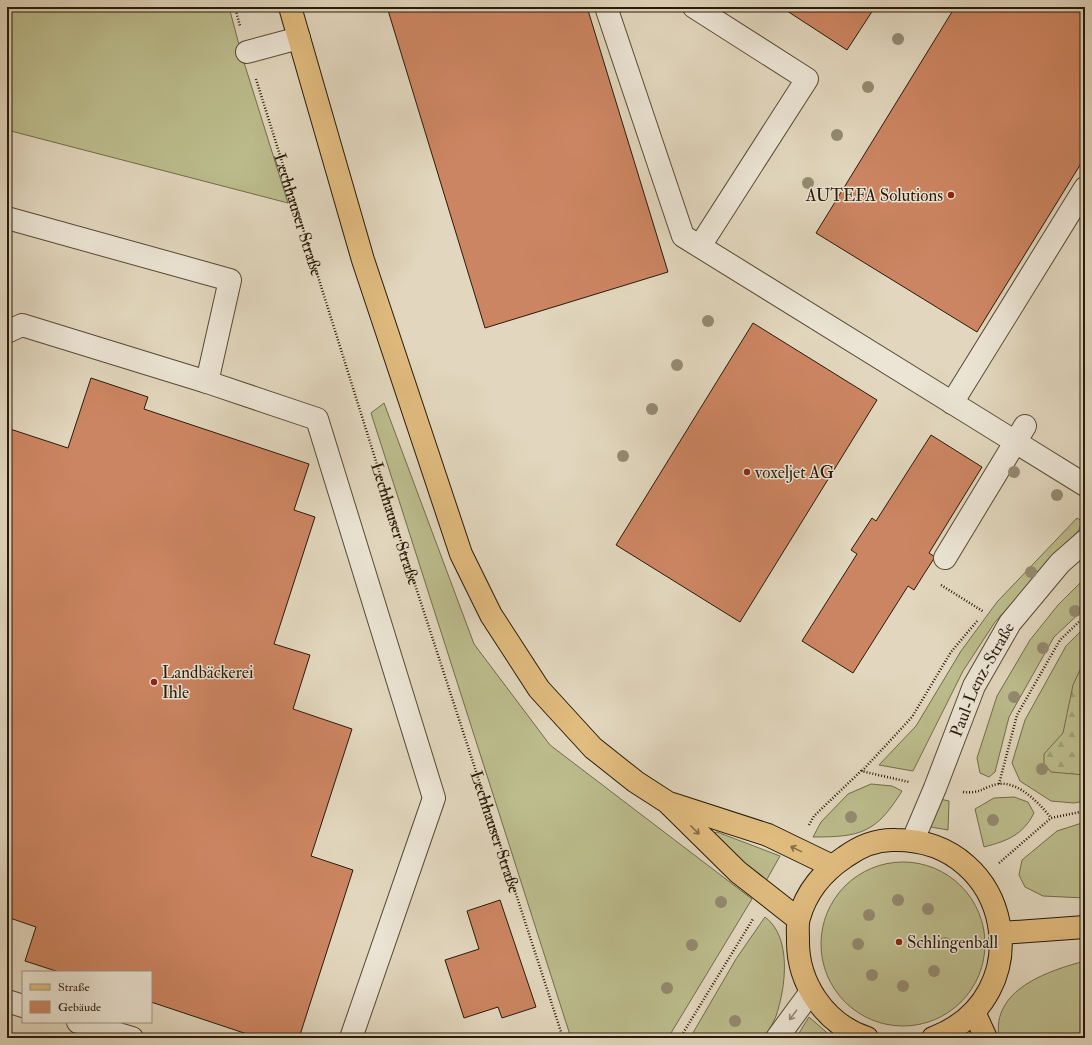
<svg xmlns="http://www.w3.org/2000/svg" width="1092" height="1045" font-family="'IM FELL Double Pica',serif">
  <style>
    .grass { fill: #bcbc8c; stroke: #726c4a }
    .forest { fill: url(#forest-firs); stroke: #726c4a }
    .building { fill: #cc8562; stroke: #281b09 }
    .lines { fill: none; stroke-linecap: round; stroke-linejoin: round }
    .minor-casing { stroke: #564a36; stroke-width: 24 }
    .major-casing { stroke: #281b09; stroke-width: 24 }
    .path { stroke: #281b09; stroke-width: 2.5; stroke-dasharray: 1 2; stroke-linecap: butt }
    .minor { stroke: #ece5d5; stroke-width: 22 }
    .major { stroke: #e1bc7f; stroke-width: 22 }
    .tree { fill: #948a70 }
    .oneway { stroke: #846c44 }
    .oneway2 { stroke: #948a79 }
    .poi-dot { fill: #8f2418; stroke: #ece5d5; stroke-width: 1.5 }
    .labels { text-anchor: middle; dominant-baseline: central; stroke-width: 3; stroke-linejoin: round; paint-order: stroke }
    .poi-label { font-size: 17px; fill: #281b09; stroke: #ece5d5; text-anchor: start }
    .street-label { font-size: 17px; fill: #281b09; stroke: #ece5d5 }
  </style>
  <defs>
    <pattern id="forest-firs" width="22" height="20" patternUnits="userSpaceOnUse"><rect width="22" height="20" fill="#bcbc8c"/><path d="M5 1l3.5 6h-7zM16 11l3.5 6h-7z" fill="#a2a177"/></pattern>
  </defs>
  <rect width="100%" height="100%" fill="#e2d7be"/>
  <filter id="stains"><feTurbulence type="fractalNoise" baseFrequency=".005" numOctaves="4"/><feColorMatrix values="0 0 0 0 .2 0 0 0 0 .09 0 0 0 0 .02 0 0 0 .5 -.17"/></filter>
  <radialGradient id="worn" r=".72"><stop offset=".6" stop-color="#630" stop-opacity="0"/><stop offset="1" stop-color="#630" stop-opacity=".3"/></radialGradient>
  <g class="grass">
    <path d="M 7,7 L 229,7 L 242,56 L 288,203 L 7,130 Z"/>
    <path d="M 384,403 L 474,644 L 550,745 L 752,899 L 668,1038 L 571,1038 L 371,413 Z"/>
    <path d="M 1077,518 L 1082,521 L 1079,530 L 995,622 L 963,671 L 913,771 L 879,765 L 916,726 L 961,651 L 997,602 Z"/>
    <path d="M 1085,578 L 1085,608 L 1054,637 L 1009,717 L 995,772 L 989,777 L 980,773 L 977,758 L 997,696 L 1030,640 L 1058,605 Z"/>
    <path d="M 1085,627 L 1085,801 L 1074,803 L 1051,801 L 1020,781 L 1012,763 L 1025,720 L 1066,646 Z"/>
    <path d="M 871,784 L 892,786 L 902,791 C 876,833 861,837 813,837 L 821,822 L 848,794 Z"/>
    <path d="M 926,796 L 949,801 L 948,830 L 914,824 Z"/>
    <path d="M 1014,797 L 1028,802 L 1034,813 C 1023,835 1007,841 984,847 L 975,809 L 994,798 Z"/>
    <path d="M 1085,822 L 1085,898 L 1043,896 L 1025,887 L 1019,875 L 1022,860 L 1057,831 Z"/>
    <path d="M 717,832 L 780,856 L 766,881 L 712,839 L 712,833 Z"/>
    <circle cx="903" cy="944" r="82"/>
    <path d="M 765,917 C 792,937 786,987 776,1016 C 773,1024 768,1031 764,1038 L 690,1038 L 736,959 Z"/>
    <path d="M 1085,961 L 1085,1038 L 999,1038 C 991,990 1047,971 1085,961 Z"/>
    <path d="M 809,1017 L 833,1038 L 796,1038 Z"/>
  </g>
  <path class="forest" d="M 1085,659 L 1085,775 L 1051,772 L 1044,764 L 1044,754 L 1063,733 L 1073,685 Z"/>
  <g class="building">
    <path d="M 387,7 L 587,7 L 668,272 L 485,328 Z"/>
    <path d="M 781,7 L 875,7 L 847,50 Z"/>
    <path d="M 955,7 L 1085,7 L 1085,157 L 977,332 L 816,233 Z"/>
    <path d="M 753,323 L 877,400 L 740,622 L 616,545 Z"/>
    <path d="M 91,378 L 148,397 L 144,409 L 309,464 L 294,510 L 315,517 L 274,644 L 310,655 L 293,709 L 352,729 L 311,856 L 353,870 L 299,1038 L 259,1038 L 151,1002 L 151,972 L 59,972 L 25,961 L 36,927 L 7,917 L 7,428 L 68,448 Z"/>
    <path d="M 931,435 L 982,467 L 929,553 L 935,557 L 924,574 L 914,590 L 908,586 L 853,673 L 802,641 L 857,554 L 851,550 L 872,518 L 876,521 Z"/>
    <path d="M 500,900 L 536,1007 L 502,1018 L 498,1007 L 464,1018 L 445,960 L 479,949 L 467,911 Z"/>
  </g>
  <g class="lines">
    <defs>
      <g id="minor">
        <path d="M 606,7 L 683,236 L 1085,485"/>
        <path d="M 694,7 L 807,79 L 700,246"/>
        <path d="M 247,52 L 299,38"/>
        <path d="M 7,218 L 230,280 L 207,382"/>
        <path d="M 7,332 L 22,325 L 207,382 L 317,419 L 434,798 L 351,1038"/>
        <path d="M 952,403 L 1085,188"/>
        <path d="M 945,558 L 1025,426"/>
        <path id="s2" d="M 913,840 L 935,788 L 974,686 L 1010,623 L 1060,563 L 1085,541"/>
        <path d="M 7,1001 L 23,1006"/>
        <path d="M 78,1022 L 132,1038"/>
        <path d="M 777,1038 L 810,993"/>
      </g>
      <g id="major">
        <path d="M 290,7 L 363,260 L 461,554 L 491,615 L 539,689 L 593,748 L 636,782 L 667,802 L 738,872 L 798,919"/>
        <path d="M 672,804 L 768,835 L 832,866"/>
        <path d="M 1001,933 L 1085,927"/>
        <path d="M 974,1012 L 986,1038"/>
        <path d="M 867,1038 C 825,1024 797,983 798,939 C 798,932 797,924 799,918 C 806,892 824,871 845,857 C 860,846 877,839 896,840 C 1012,840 1042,997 933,1038"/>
      </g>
    </defs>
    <use href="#minor" class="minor-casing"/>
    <use href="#major" class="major-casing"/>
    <g class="path">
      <path d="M 235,7 L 240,26"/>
      <path id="s1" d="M 256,79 L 407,560 L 563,1038"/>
      <path d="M 941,585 L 984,612"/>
      <path d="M 862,771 L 912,717 L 951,652 L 978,620"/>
      <path d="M 999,784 L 1017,715 L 1060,640 L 1085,616"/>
      <path d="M 963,792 C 981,794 983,787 998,784 C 1019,781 1040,804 1051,818"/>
      <path d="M 809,825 L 814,816 L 861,771 L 909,782"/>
      <path d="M 999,863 L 1051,818 L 1085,811"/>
      <path d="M 680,1038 L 753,919"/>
    </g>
    <use href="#minor" class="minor"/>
    <use href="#major" class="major"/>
  </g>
  <g class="tree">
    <circle cx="898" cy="39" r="6"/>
    <circle cx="868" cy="87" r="6"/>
    <circle cx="837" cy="135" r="6"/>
    <circle cx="808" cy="183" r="6"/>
    <circle cx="708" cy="321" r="6"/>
    <circle cx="677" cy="365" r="6"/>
    <circle cx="652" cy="409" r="6"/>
    <circle cx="623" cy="456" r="6"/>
    <circle cx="1014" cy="472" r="6"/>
    <circle cx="1057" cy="495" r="6"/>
    <circle cx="1031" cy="572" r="6"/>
    <circle cx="1075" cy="611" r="6"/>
    <circle cx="1043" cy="648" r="6"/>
    <circle cx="1014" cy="697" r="6"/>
    <circle cx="1042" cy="769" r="6"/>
    <circle cx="851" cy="817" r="6"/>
    <circle cx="993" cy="820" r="6"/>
    <circle cx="898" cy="900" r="6"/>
    <circle cx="721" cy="902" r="6"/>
    <circle cx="928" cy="909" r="6"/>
    <circle cx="869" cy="915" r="6"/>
    <circle cx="945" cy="943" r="6"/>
    <circle cx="858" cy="944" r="6"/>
    <circle cx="692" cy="945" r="6"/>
    <circle cx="934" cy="971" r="6"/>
    <circle cx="872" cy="975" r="6"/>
    <circle cx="903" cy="986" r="6"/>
    <circle cx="667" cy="988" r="6"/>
    <circle cx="735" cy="1021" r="6"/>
  </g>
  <defs><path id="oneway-shaft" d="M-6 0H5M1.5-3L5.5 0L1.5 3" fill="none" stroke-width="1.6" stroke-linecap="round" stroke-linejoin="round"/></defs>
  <g class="oneway">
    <use href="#oneway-shaft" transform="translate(695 830) rotate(45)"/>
    <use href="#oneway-shaft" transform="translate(796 849) rotate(-154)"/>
  </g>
  <use class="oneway2" href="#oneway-shaft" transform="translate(793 1015) rotate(127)"/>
  <g class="poi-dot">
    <circle cx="951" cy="195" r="4"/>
    <circle cx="747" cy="472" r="4"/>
    <circle cx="154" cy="682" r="4"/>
    <circle cx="899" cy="942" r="4"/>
  </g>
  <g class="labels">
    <g class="poi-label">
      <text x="943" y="195" text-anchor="end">AUTEFA Solutions</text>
      <text x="755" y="472">voxeljet AG</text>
      <text x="162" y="672">Landbäckerei<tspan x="162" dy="20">Ihle</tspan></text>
      <text x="907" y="942">Schlingenball</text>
    </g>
    <g class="street-label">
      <text stroke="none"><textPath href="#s1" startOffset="142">Lechhauser Straße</textPath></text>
      <text stroke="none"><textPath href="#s1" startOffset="466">Lechhauser Straße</textPath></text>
      <text stroke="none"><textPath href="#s2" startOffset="175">Paul-Lenz-Straße</textPath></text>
      <text stroke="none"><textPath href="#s1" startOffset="790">Lechhauser Straße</textPath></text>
    </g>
  </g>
  <rect width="1092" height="1045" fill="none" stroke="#e2d7be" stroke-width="24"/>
  <rect x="8" y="8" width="1076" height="1029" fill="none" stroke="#281b09" stroke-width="2"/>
  <rect x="12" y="12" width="1068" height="1021" fill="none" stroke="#281b09"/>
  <rect x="22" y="971" width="130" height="52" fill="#ece5d5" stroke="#9e9483"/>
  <rect x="30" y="984" width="20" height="6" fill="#e1bc7f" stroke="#9e9483"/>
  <text x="58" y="991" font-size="12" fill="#281b09">Straße</text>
  <rect x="30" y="1001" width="20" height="12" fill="#cc8562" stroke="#9e9483"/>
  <text x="58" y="1011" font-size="12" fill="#281b09">Gebäude</text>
  <rect width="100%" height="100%" filter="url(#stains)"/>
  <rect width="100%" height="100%" fill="url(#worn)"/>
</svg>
